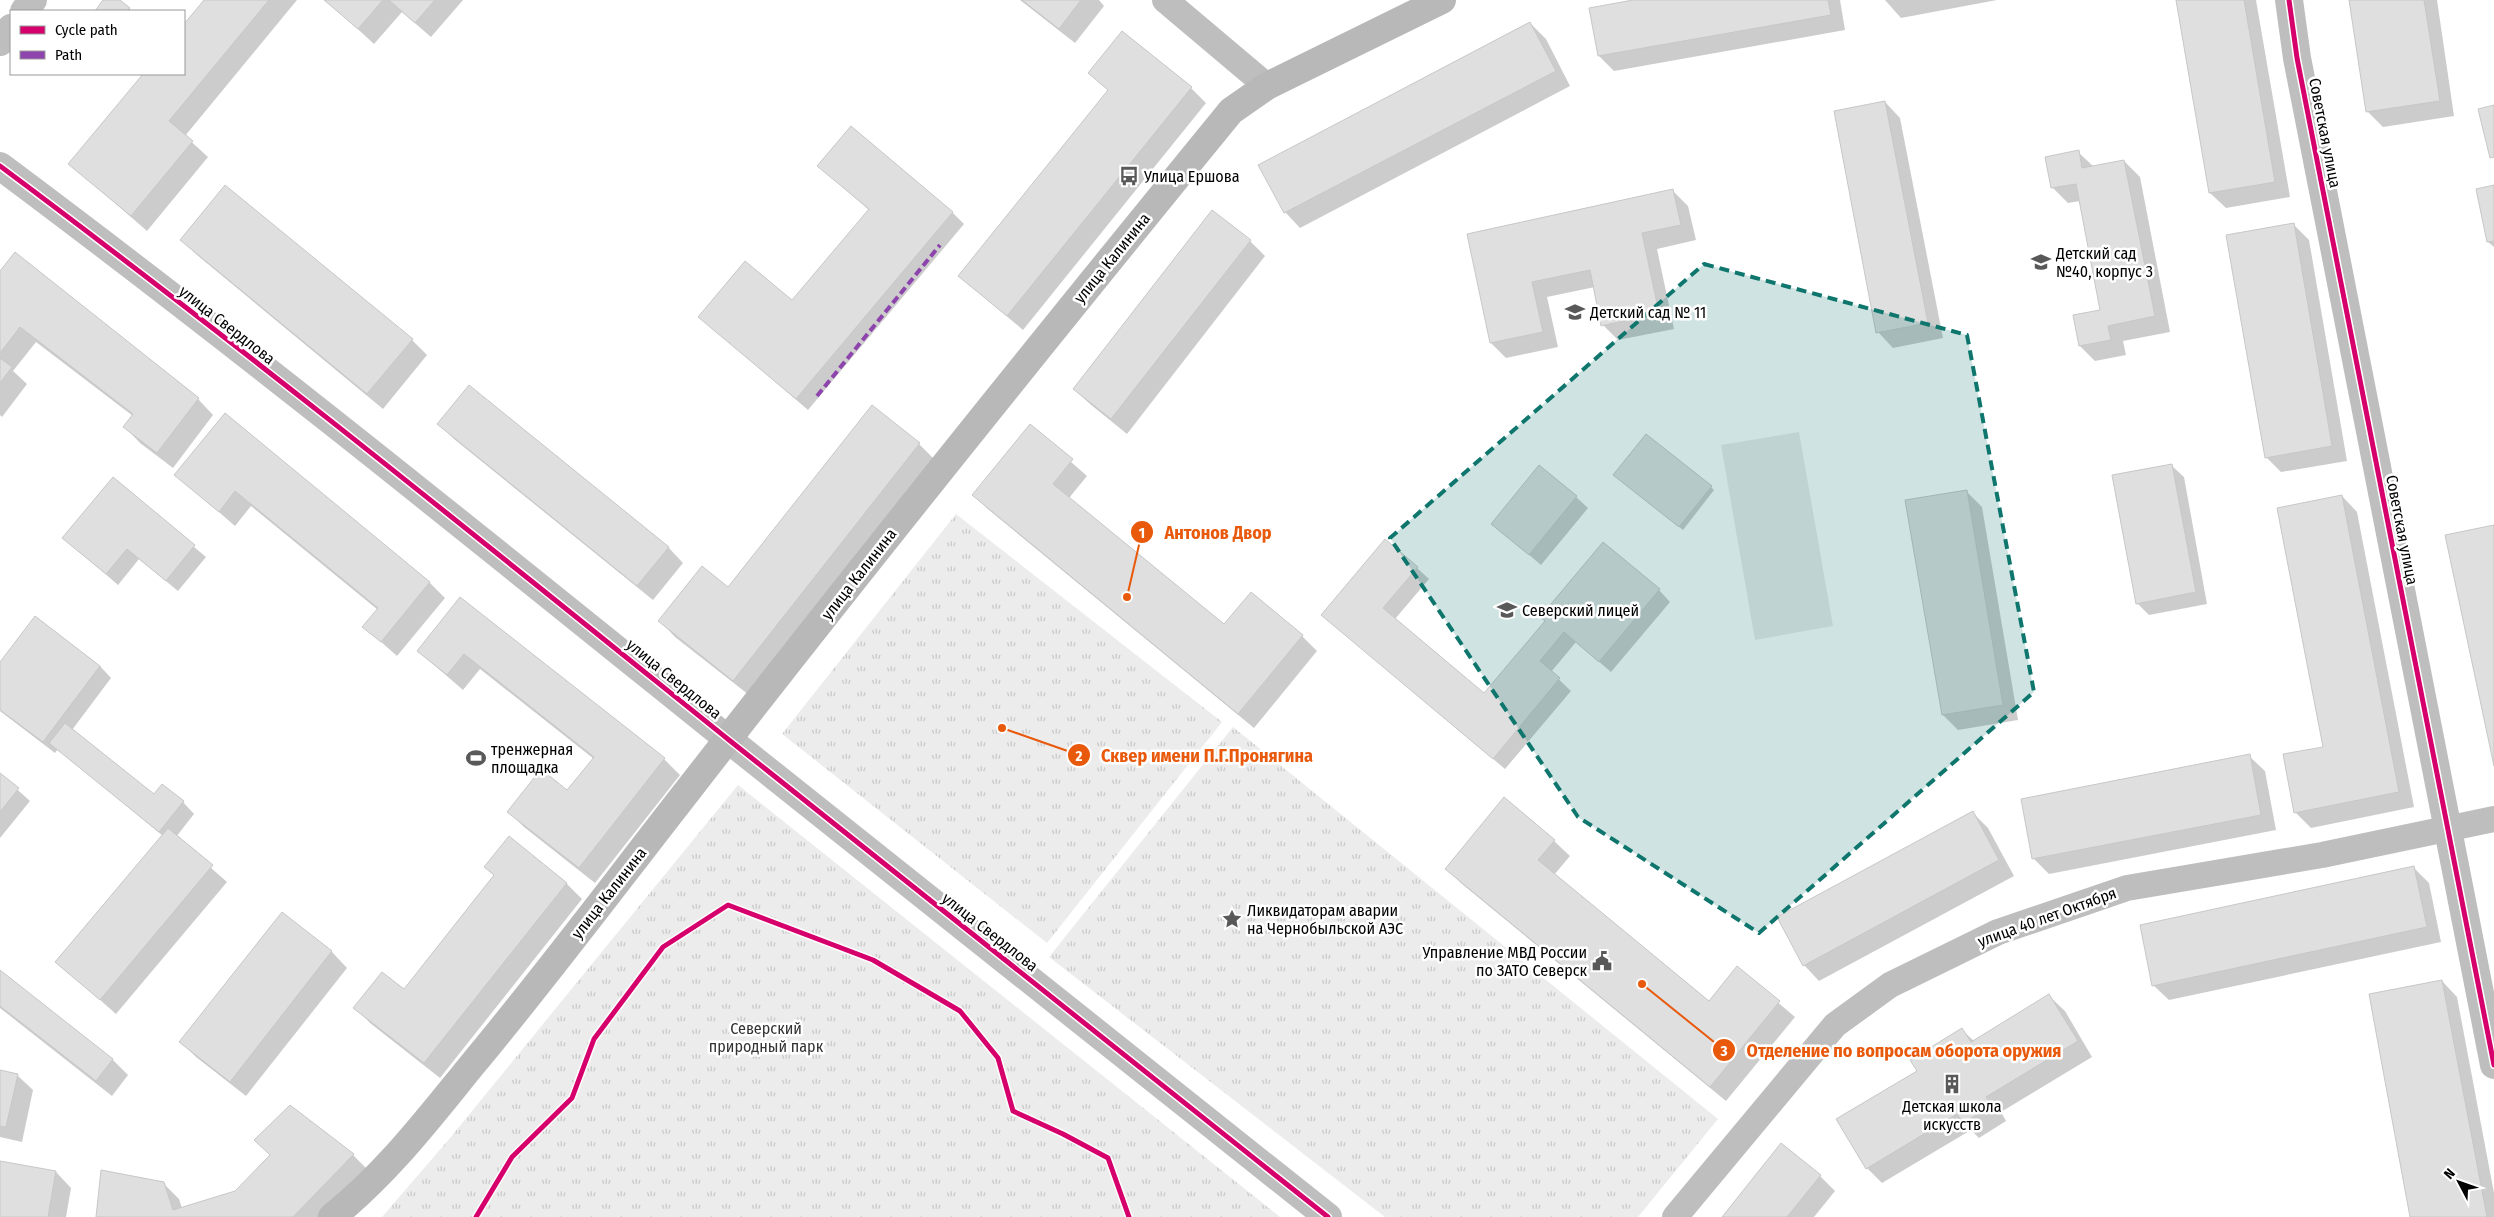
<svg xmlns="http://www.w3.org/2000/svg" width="2494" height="1217" font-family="'Fira Sans Condensed',sans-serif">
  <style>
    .grass { fill: #ececec }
    .park { fill: url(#park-tufts) }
    .shadow { fill: #0003 }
    .building { fill: #dfdfdf; stroke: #c7c7c7 }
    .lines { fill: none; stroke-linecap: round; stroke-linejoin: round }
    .minor { stroke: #bebebe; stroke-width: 26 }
    .tertiary { stroke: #bebebe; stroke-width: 28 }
    .secondary { stroke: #b8b8b8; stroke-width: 28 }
    .quiet { stroke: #8e44ad; stroke-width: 4; stroke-dasharray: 8 4; stroke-linecap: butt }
    .cycleway-casing { stroke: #fff; stroke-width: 8 }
    .cycleway { stroke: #d6006c; stroke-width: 5 }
    .marked { fill: #0f766e; fill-opacity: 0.2; stroke: #0f766e; stroke-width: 4; stroke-dasharray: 10 6; stroke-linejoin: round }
    .labels { text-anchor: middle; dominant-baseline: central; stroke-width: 5; stroke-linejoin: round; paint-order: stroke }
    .street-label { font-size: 16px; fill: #000; stroke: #fff }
    .poi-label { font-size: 16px; fill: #000; stroke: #fff; text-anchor: start }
    .park-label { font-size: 16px; fill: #333; stroke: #fff }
    .leader { fill: none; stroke: #e8590c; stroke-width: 2 }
    .callout-dot { fill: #e8590c; stroke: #fff; stroke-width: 2 }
    .mark-label { font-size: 15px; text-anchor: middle; font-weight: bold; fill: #fff }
    .callout-label { font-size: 18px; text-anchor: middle; font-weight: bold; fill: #e8590c; stroke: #fff; stroke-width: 5; stroke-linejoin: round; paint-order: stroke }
  </style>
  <defs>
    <pattern id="park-tufts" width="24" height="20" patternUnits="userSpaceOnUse" patternTransform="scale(1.25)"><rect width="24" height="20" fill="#ececec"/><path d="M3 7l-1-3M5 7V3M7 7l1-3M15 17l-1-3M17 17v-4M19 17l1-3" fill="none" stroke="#c9c9c9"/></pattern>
  </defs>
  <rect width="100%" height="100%" fill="#fff"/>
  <path class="grass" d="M 1799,432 L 1833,626 L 1755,640 L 1721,445 Z"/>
  <g class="park">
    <path d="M 956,514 L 1222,722 L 1047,943 L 782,734 Z"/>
    <path d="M 1233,727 L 1718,1119 L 1638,1217 L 1385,1217 L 1049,957 Z"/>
    <path d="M 738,785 L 1280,1217 L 382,1217 L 450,1138 Z"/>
  </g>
  <g class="shadow">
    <path d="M 105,0 L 118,0 L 132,11 L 96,11 Z"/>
    <path d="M 205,0 L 297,0 L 185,136 L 208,157 L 147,231 L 70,164 L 144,74 L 184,74 L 184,26 Z"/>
    <path d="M 326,0 L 463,0 L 431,37 L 402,12 L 374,44 Z"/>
    <path d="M 1020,0 L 1099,0 L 1104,6 L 1075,43 Z"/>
    <path d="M 1640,0 L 1840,0 L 1845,30 L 1614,71 L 1599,56 Z"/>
    <path d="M 1885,0 L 1997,0 L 1901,18 Z"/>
    <path d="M 2177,0 L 2256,0 L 2290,197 L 2226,208 L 2210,193 Z"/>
    <path d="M 2350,0 L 2437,0 L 2454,116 L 2383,127 L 2367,111 Z"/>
    <path d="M 1530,23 L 1546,39 L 1570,86 L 1300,228 L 1285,212 Z"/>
    <path d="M 1090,73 L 1191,88 L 1206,103 L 1023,330 L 959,276 L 1109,91 Z"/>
    <path d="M 1885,102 L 1900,118 L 1943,338 L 1893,348 L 1878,332 Z"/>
    <path d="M 2078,152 L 2094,167 L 2124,161 L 2140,177 L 2170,332 L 2123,341 L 2126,355 L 2095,361 L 2080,346 L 2102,310 L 2080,201 L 2068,203 L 2053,188 L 2047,158 Z"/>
    <path d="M 819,166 L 952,212 L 964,224 L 808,410 L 700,317 L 792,302 L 869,210 Z"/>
    <path d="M 2494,186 L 2494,247 L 2488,242 L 2477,190 Z"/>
    <path d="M 1673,191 L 1688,206 L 1696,240 L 1657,249 L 1674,329 L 1618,340 L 1603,325 L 1595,287 L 1547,297 L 1558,347 L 1506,358 L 1491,343 L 1468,235 Z"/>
    <path d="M 2294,225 L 2309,240 L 2347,461 L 2281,472 L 2266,457 Z"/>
    <path d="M 181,240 L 412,340 L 427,355 L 383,409 L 197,255 Z"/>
    <path d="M 1250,241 L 1265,256 L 1127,434 L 1090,404 L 1074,389 Z"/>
    <path d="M 0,273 L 198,399 L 213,415 L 173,468 L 140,443 L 125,427 L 133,416 L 36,342 L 13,371 L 27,384 L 2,417 L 0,415 Z"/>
    <path d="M 872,407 L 919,444 L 935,460 L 749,695 L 675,637 L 660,621 L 728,588 Z"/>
    <path d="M 225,415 L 430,583 L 445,598 L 397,656 L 364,627 L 378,610 L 251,506 L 235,526 L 176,475 Z"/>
    <path d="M 439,424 L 668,547 L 683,563 L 653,600 L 454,439 Z"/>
    <path d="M 1030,426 L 1087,476 L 1069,498 L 1224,626 L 1302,636 L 1317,651 L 1254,728 L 989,510 L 973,495 Z"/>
    <path d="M 2172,466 L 2184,477 L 2207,604 L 2149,615 L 2137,603 Z"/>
    <path d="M 1618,478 L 1711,487 L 1714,490 L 1683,530 Z"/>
    <path d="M 113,479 L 206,557 L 178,591 L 139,559 L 118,585 L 64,538 Z"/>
    <path d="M 1966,491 L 1982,507 L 2018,720 L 1958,730 L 1943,715 Z"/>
    <path d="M 2342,496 L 2357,512 L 2414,807 L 2311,828 L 2295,812 L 2324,748 Z"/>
    <path d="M 1576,497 L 1588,508 L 1541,565 L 1492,523 Z"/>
    <path d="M 1417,568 L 1429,579 L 1395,619 L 1484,695 L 1547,621 L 1659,590 L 1670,602 L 1611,672 L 1576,642 L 1551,672 L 1571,691 L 1505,769 L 1323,615 Z"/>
    <path d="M 460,598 L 664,759 L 680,775 L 595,883 L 524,827 L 509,812 L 567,792 L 594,759 L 480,669 L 463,690 L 418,651 Z"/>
    <path d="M 0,664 L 100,666 L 111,678 L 72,730 L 154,796 L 183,802 L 194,814 L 176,837 L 227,882 L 116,1014 L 57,962 L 163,836 L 58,749 L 55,753 L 0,711 Z"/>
    <path d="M 2249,756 L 2265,771 L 2276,830 L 2049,874 L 2033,858 Z"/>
    <path d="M 0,774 L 30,801 L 0,838 Z"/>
    <path d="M 1973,813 L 1988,828 L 2014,876 L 1819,981 L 1804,965 Z"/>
    <path d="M 509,838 L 567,884 L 582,899 L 440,1078 L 370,1023 L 355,1007 L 404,991 L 495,876 L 485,867 Z"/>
    <path d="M 1554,841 L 1570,856 L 1554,875 L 1709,1002 L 1738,968 L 1795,1017 L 1726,1101 L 1462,884 L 1447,869 Z"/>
    <path d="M 2413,867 L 2429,883 L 2441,942 L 2169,1000 L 2153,985 Z"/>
    <path d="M 282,913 L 332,952 L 347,968 L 246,1096 L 196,1057 L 181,1042 Z"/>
    <path d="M 0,972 L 113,1060 L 128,1075 L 112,1096 L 0,1008 Z"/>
    <path d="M 2442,981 L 2457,997 L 2494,1193 L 2494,1217 L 2412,1217 Z"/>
    <path d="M 2049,996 L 2065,1011 L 2092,1057 L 2001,1112 L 2006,1121 L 1979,1138 L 1971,1130 L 1882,1183 L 1867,1168 L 1919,1071 L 1962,1030 L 1974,1041 Z"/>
    <path d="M 0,1071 L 17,1075 L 33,1090 L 22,1142 L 0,1137 Z"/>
    <path d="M 290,1107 L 353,1155 L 368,1170 L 323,1217 L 97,1217 L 163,1183 L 179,1199 L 182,1208 L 236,1192 L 271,1156 Z"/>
    <path d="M 0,1162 L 56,1172 L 71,1188 L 66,1217 L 0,1217 Z"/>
    <path d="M 1820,1176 L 1835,1191 L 1814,1217 L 1723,1217 Z"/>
  </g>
  <g class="building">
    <path d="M 103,0 L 120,0 L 130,8 L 127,11 L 95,11 Z"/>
    <path d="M 204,0 L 269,0 L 169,121 L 193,141 L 131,216 L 68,164 L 143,74 L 184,74 L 184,24 Z"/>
    <path d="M 324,0 L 383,0 L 358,29 Z"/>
    <path d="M 389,0 L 435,0 L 415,23 Z"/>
    <path d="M 1022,0 L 1081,0 L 1059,29 Z"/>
    <path d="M 1633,0 L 1828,0 L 1831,15 L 1598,56 L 1589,8 Z"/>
    <path d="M 2176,0 L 2244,0 L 2275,182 L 2209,193 Z"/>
    <path d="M 2349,0 L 2424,0 L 2440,101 L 2366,112 Z"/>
    <path d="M 1530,22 L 1556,71 L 1284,213 L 1258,165 Z"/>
    <path d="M 1122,31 L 1192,87 L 1007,316 L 958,276 L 1108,90 L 1088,73 Z"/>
    <path d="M 1885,101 L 1928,323 L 1876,333 L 1834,111 Z"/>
    <path d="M 2494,105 L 2494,157 L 2490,158 L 2478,109 Z"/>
    <path d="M 851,126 L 953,212 L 796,399 L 698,317 L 745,261 L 792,300 L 869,209 L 817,166 Z"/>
    <path d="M 2079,150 L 2082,168 L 2124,160 L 2155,316 L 2108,326 L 2111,340 L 2079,346 L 2073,315 L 2100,310 L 2076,184 L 2051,188 L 2045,157 Z"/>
    <path d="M 225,185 L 413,339 L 367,394 L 180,240 Z"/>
    <path d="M 2494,185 L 2494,241 L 2487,242 L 2476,189 Z"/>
    <path d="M 1673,189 L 1681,225 L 1642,233 L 1659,313 L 1601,326 L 1590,270 L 1532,282 L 1543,332 L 1490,343 L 1467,234 Z"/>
    <path d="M 1212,210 L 1251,240 L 1111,419 L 1073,389 Z"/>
    <path d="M 2294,223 L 2332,446 L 2265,458 L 2226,235 Z"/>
    <path d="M 15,252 L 199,398 L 157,453 L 123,427 L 133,414 L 20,327 L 0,353 L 0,271 Z"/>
    <path d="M 0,358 L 12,367 L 0,383 Z"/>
    <path d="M 469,385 L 669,547 L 637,586 L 437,424 Z"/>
    <path d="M 872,405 L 920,443 L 733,681 L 658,621 L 702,566 L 728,587 Z"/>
    <path d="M 225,413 L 430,582 L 381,642 L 362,627 L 378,608 L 235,491 L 219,512 L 174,475 Z"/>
    <path d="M 1030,424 L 1073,459 L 1053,484 L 1224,624 L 1251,592 L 1303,635 L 1238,714 L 972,495 Z"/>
    <path d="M 1646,434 L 1712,486 L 1679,527 L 1613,475 Z"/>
    <path d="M 2172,464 L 2196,592 L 2136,604 L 2112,475 Z"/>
    <path d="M 1539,465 L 1577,496 L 1529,555 L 1491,524 Z"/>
    <path d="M 113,477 L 195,545 L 166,581 L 127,549 L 106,574 L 62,538 Z"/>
    <path d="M 1967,490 L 2003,705 L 1942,715 L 1905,500 Z"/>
    <path d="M 2342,495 L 2399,792 L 2294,813 L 2283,754 L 2323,747 L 2277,508 Z"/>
    <path d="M 2494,525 L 2494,766 L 2445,535 Z"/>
    <path d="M 1385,539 L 1418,567 L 1383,608 L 1484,693 L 1545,621 L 1540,617 L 1603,542 L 1660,589 L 1599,662 L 1564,632 L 1540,661 L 1560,678 L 1493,759 L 1321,615 Z"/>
    <path d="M 460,597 L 665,758 L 579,868 L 507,812 L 541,769 L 567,790 L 594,757 L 464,654 L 447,675 L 417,651 Z"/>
    <path d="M 35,616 L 100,666 L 43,742 L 0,710 L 0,662 Z"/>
    <path d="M 65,723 L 154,794 L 162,784 L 184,801 L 159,832 L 49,743 Z"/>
    <path d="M 2250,754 L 2261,815 L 2032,859 L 2021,799 Z"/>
    <path d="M 0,773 L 19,788 L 0,812 Z"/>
    <path d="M 1504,797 L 1555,840 L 1538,860 L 1709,1001 L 1737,966 L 1780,1001 L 1710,1087 L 1445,869 Z"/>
    <path d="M 1973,811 L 1999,860 L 1803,966 L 1777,917 Z"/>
    <path d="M 168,828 L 213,865 L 100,1000 L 55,962 Z"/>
    <path d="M 509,836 L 567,883 L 424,1063 L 353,1008 L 382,972 L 404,989 L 494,875 L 484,867 Z"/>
    <path d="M 2414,866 L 2427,927 L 2152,986 L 2140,925 Z"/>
    <path d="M 282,912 L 332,951 L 230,1082 L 179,1042 Z"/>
    <path d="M 0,970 L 113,1059 L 96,1081 L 0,1006 Z"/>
    <path d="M 2442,980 L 2487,1217 L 2410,1217 L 2369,994 Z"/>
    <path d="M 2049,994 L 2078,1041 L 1986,1097 L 1992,1106 L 1963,1123 L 1957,1114 L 1866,1169 L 1836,1119 L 1917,1071 L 1910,1060 L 1962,1028 L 1971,1042 Z"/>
    <path d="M 0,1070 L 18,1074 L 6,1127 L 0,1126 Z"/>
    <path d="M 290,1105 L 354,1154 L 293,1217 L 96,1217 L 101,1170 L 164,1182 L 173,1210 L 235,1191 L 270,1155 L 254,1140 Z"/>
    <path d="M 1781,1143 L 1821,1175 L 1787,1217 L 1722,1217 Z"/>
    <path d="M 0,1161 L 56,1171 L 48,1217 L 0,1217 Z"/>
  </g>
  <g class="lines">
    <g class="minor">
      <path d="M 1165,0 L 1267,86"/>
      <path d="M 1675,1217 L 1835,1025 L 1890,985 L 1998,932 L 2127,888 L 2322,855 L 2494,819"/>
    </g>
    <g class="tertiary">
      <path d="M 2289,0 L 2297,58 L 2494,1065"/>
      <path d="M 24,11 L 33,0"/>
      <path d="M 0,42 L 11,28"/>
      <path d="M 0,166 C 248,351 488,546 729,740 C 927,900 1128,1058 1328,1217"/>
    </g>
    <path class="secondary" d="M 332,1217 C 387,1173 428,1119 472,1065 C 547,975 617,881 689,789 C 867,560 1048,335 1231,111 L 1267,86 L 1442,0"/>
    <path class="quiet" d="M 817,396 L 940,245"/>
    <defs>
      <g id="cycleway">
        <path d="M 2289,0 L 2297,58 L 2494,1065"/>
        <path d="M 0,166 C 248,351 488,546 729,740 C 927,900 1128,1058 1328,1217"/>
        <path d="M 476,1217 L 512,1157 L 572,1098 L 594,1039 L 663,947 L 728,905 L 873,960 L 960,1011 L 998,1058 L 1013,1111 L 1063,1134 L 1108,1158 L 1129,1217"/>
      </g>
    </defs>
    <use href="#cycleway" class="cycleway-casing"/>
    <use href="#cycleway" class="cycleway"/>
  </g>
  <path class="marked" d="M 1704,264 L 1967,335 L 2034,692 L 1759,933 L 1578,817 L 1390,538 Z"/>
  <defs>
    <symbol id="bus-bare" viewBox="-9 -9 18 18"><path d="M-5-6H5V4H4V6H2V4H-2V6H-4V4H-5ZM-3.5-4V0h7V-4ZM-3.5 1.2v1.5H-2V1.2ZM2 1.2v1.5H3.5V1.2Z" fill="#595959" stroke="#fff" stroke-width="2.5" paint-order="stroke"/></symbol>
    <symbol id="school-bare" viewBox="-9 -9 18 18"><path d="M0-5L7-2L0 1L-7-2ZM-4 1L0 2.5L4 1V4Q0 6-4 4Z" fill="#595959" stroke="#fff" stroke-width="2.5" paint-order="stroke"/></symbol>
    <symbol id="stadium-bare" viewBox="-9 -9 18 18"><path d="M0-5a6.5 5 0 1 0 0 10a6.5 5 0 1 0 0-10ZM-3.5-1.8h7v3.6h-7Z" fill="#595959" stroke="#fff" stroke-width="2.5" paint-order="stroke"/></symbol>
    <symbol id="sight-bare" viewBox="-9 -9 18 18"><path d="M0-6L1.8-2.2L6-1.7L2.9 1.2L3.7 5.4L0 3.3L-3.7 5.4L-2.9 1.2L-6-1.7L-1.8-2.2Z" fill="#595959" stroke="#fff" stroke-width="2.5" paint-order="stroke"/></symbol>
    <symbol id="civic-bare" viewBox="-9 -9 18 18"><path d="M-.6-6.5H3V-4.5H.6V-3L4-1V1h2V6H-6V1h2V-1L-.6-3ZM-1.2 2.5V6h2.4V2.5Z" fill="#595959" stroke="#fff" stroke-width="2.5" paint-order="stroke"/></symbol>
    <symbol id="building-bare" viewBox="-9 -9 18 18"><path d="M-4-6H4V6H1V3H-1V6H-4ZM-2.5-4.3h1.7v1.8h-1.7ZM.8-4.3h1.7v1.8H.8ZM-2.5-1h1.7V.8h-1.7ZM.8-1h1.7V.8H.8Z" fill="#595959" stroke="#fff" stroke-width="2.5" paint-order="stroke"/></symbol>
  </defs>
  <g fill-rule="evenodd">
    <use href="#bus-bare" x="1115" y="162" width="28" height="28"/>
    <use href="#school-bare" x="2027" y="248" width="28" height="28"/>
    <use href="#school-bare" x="1561" y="298" width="28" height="28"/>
    <use href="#school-bare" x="1493" y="596" width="28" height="28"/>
    <use href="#stadium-bare" x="462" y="744" width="28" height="28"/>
    <use href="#sight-bare" x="1218" y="905" width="28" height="28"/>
    <use href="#civic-bare" x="1588" y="947" width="28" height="28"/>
    <use href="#building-bare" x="1938" y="1070" width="28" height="28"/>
  </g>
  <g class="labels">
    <g class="street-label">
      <text transform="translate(2325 133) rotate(79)">Советская улица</text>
      <text transform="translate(1112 258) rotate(-51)">улица Калинина</text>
      <text transform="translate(227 325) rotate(38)">улица Свердлова</text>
      <text transform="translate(2402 530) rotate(79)">Советская улица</text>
      <text transform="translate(859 574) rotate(-52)">улица Калинина</text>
      <text transform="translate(674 679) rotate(39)">улица Свердлова</text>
      <text transform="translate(609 893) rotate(-52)">улица Калинина</text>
      <text transform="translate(2047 917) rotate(-20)">улица 40 лет Октября</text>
      <text transform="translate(990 932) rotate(38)">улица Свердлова</text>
    </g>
    <g class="poi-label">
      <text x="1144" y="176">Улица Ершова</text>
      <text x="2056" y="253">Детский сад<tspan x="2056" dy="18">№40, корпус 3</tspan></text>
      <text x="1590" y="312">Детский сад № 11</text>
      <text x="1522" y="610">Северский лицей</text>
      <text x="491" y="749">тренжерная<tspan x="491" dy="18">площадка</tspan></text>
      <text x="1247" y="910">Ликвидаторам аварии<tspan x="1247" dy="18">на Чернобыльской АЭС</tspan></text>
      <text x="1587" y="952" text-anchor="end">Управление МВД России<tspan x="1587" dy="18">по ЗАТО Северск</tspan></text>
      <text x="1952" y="1106" text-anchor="middle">Детская школа<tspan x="1952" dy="18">искусств</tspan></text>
    </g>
    <g class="park-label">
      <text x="766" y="1028">Северский<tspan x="766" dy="18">природный парк</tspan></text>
    </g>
  </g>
  <path class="leader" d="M1127 597L1142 532M1002 728L1079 755M1642 984L1724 1050"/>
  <g class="callout-dot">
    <circle cx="1127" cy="597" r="5"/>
    <circle cx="1002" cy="728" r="5"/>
    <circle cx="1642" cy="984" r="5"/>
    <circle cx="1142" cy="532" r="12"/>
    <circle cx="1079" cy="755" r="12"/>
    <circle cx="1724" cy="1050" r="12"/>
  </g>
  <g class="mark-label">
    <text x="1142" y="538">1</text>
    <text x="1079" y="761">2</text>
    <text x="1724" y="1056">3</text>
  </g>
  <g class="callout-label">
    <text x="1218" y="539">Антонов Двор</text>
    <text x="1207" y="762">Сквер имени П.Г.Пронягина</text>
    <text x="1904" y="1057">Отделение по вопросам оборота оружия</text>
  </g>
  <rect x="10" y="10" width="175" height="65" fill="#ffffff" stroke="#999999"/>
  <rect x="20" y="26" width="25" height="8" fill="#d6006c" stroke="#999999"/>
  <text x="55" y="35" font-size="15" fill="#000000">Cycle path</text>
  <rect x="20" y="51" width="25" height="8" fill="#8e44ad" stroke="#999999"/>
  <text x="55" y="60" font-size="15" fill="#000000">Path</text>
  <g transform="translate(2459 1182) rotate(311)" stroke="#ffffff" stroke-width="4" paint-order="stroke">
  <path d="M0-4L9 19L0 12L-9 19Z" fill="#000000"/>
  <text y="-8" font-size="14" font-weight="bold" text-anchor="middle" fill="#000000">N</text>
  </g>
</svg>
